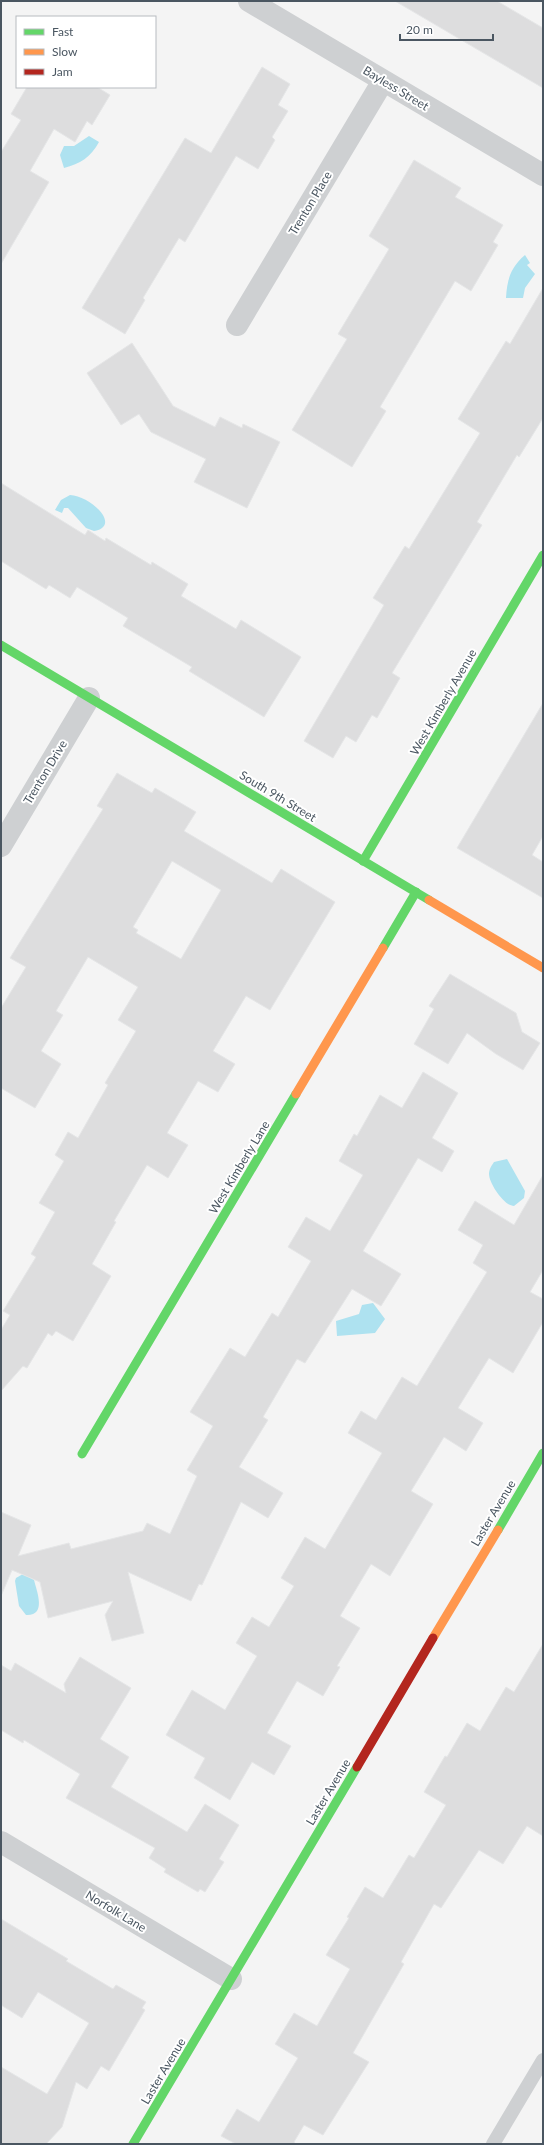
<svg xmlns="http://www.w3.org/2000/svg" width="544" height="2145" font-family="Lato,sans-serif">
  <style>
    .water { fill: #aee2f0 }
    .building { fill: #ddddde; stroke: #e5e6e7; fill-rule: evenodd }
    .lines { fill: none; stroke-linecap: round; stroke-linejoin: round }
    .lane { stroke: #ced0d2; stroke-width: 14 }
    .street { stroke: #ced0d2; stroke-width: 22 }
    .fast { stroke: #63d668; stroke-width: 9 }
    .slow { stroke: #ff974d; stroke-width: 9 }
    .jam { stroke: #b3261e; stroke-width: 9 }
    .labels { text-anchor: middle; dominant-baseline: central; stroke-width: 4; stroke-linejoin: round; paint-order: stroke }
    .street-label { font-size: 12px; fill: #4a5661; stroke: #fff }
  </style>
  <rect width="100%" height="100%" fill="#f4f4f4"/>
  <g class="water">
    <path d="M 89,136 L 99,142 C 91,157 80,164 64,168 L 60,155 L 64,146 L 74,146 Z"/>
    <path d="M 525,255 L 530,263 L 527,265 L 535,274 L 525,288 L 523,298 L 506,298 C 507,279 511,267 525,255 Z"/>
    <path d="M 70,495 C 91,496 122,526 94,531 L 86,528 L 68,508 L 64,508 L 62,513 L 55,510 L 61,500 Z"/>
    <path d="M 507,1159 L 525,1191 L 524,1198 L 514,1206 C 504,1206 489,1183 489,1174 C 489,1169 492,1165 494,1162 Z"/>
    <path d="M 373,1303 L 385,1319 L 375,1333 L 337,1336 L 336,1321 L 359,1314 L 362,1305 Z"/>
    <path d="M 23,1574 L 34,1580 C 37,1592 47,1616 26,1615 L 19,1606 L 15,1581 L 16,1578 Z"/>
  </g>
  <g class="building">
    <path d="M 395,1 L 497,1 L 543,28 L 543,88 Z"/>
    <path d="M 262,67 L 290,84 L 278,105 L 288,111 L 272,137 L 275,140 L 258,169 L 236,156 L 185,242 L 179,238 L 143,298 L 145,300 L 125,334 L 82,308 L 185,138 L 211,153 Z"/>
    <path d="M 27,87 L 97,87 L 110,95 L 92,125 L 87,121 L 75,142 L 54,129 L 30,171 L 49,182 L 1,264 L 1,152 L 21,120 L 11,114 Z"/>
    <path d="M 414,160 L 461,188 L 455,197 L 503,225 L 493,242 L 498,245 L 471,291 L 455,281 L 380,407 L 386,411 L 352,467 L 292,430 L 347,339 L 338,334 L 389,249 L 369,236 Z"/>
    <path d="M 543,288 L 543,418 L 519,457 L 517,455 L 477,522 L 482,525 L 392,673 L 400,678 L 377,718 L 372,715 L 356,742 L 346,736 L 333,758 L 304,741 L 384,605 L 373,598 L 405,546 L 409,549 L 480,433 L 458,419 L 506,341 L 510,344 Z"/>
    <path d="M 132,343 L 173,406 L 215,427 L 220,417 L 242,428 L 243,424 L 280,442 L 247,508 L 194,482 L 206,459 L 151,432 L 139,414 L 121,425 L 87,373 Z"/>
    <path d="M 1,483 L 85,535 L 88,530 L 105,541 L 106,538 L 151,565 L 152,562 L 188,584 L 181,596 L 236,629 L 241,620 L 301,657 L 264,717 L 189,671 L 192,667 L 123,626 L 128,618 L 77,587 L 70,598 L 49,585 L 46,589 L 1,561 Z"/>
    <path d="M 543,703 L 543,836 L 532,855 L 543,862 L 543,898 L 457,848 Z"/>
    <path d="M 117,773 L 152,793 L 155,788 L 196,812 L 184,831 L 272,883 L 281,869 L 335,902 L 270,1010 L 246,996 L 213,1051 L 235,1064 L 218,1092 L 198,1081 L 167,1133 L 188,1145 L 168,1178 L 147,1165 L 114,1221 L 116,1222 L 92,1264 L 111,1276 L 73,1341 L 56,1331 L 52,1336 L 48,1333 L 27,1368 L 23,1366 L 1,1391 L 1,1330 L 10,1315 L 3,1311 L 36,1257 L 31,1254 L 55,1212 L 39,1203 L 64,1161 L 55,1155 L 68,1132 L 78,1138 L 108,1085 L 105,1083 L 136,1031 L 118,1020 L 138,987 L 88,957 L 56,1011 L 63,1015 L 41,1051 L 61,1064 L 35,1108 L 1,1088 L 1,1008 L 26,967 L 10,958 L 103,809 L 97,806 ZM 172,861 L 221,890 L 181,959 L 136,933 L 138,930 L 133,927 Z"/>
    <path d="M 450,974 L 516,1013 L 522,1032 L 540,1043 L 523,1070 L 496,1054 L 467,1033 L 448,1064 L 414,1044 L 434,1009 L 429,1006 Z"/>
    <path d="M 423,1072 L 458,1093 L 432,1138 L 454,1151 L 442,1172 L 418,1158 L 363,1251 L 401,1274 L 381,1306 L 352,1289 L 305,1363 L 297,1359 L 263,1417 L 268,1420 L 239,1467 L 283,1493 L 268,1518 L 241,1502 L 202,1585 L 199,1584 L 191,1601 L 128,1572 L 144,1633 L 112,1641 L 105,1615 L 113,1601 L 48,1618 L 40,1582 L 12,1570 L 1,1596 L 1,1512 L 31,1525 L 18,1556 L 69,1543 L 71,1549 L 143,1531 L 147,1523 L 170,1534 L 197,1476 L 187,1470 L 213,1426 L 190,1412 L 230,1348 L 245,1357 L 272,1313 L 278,1317 L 311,1261 L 288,1247 L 306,1217 L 330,1231 L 363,1175 L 339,1161 L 354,1134 L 357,1136 L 380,1095 L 402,1108 Z"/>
    <path d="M 543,1175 L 543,1270 L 530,1292 L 543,1299 L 543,1322 L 513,1373 L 489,1358 L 458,1408 L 483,1423 L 466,1451 L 444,1437 L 411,1491 L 433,1504 L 390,1576 L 371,1564 L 340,1616 L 360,1628 L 337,1666 L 340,1667 L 323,1696 L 297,1681 L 267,1733 L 291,1746 L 274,1775 L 252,1762 L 230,1800 L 194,1778 L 205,1758 L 166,1735 L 192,1690 L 225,1710 L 257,1656 L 236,1643 L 252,1617 L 269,1627 L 294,1586 L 281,1578 L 305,1537 L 325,1549 L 382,1453 L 348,1433 L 361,1411 L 376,1420 L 402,1377 L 417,1386 L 487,1272 L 473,1263 L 483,1245 L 458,1230 L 475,1201 L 514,1225 Z"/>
    <path d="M 543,1644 L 543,1836 L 527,1826 L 503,1864 L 479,1850 L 441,1908 L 434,1904 L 401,1962 L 404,1964 L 353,2053 L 369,2062 L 323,2135 L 304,2125 L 294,2142 L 296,2144 L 236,2144 L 221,2136 L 237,2109 L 259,2122 L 298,2058 L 275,2044 L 294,2013 L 317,2026 L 350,1969 L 326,1955 L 349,1918 L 347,1917 L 365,1887 L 383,1898 L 409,1855 L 414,1858 L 446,1805 L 424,1792 L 445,1756 L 447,1757 L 467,1723 L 480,1731 L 506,1687 L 514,1692 Z"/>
    <path d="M 80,1657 L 131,1688 L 100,1739 L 129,1757 L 111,1787 L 187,1832 L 205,1804 L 239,1825 L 219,1859 L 224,1862 L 205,1892 L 200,1889 L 198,1892 L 164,1872 L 166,1869 L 149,1858 L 155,1848 L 66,1798 L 80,1774 L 24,1740 L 23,1743 L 1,1730 L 1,1665 L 11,1671 L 15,1663 L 66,1693 L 64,1684 Z"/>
    <path d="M 1,1919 L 68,1959 L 66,1961 L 113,1989 L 116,1985 L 146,2002 L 142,2008 L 145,2010 L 109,2071 L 101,2066 L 87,2089 L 76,2082 L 62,2127 L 46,2144 L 1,2144 L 1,2067 L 47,2094 L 89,2023 L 38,1992 L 22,2018 L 1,2005 Z"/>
  </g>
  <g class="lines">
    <path class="lane" d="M 493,2144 L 543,2060"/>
    <g class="street">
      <path d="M 249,1 L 543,175"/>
      <path d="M 237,325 L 383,81"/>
      <path d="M 1,846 L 89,698"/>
      <path d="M 1,1842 L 231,1979"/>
    </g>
    <g class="fast">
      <path d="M 1,645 L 429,900"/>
      <path d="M 363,861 L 543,555"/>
      <path d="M 383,948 L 416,892"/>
      <path d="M 82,1454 L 296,1094"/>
      <path d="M 498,1530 L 543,1453"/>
      <path d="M 133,2144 L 357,1767"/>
    </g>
    <g class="slow">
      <path d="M 429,900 L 543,968"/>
      <path d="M 296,1094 L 383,948"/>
      <path d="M 433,1638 L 498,1530"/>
    </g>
    <path class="jam" d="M 357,1767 L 433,1638"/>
  </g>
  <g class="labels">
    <g class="street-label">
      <text transform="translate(396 88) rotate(31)">Bayless Street</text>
      <text transform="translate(310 203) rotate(-59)">Trenton Place</text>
      <text transform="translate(443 702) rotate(-60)">West Kimberly Avenue</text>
      <text transform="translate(45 772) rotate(-59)">Trenton Drive</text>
      <text transform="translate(278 796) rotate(31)">South 9th Street</text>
      <text transform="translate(239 1167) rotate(-59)">West Kimberly Lane</text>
      <text transform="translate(493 1513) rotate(-59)">Laster Avenue</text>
      <text transform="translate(328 1792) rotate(-59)">Laster Avenue</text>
      <text transform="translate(116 1911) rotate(31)">Norfolk Lane</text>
      <text transform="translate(163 2071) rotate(-59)">Laster Avenue</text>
    </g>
  </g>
  <rect width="544" height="2145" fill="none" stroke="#4a5661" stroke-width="4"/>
  <rect x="16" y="16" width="140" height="72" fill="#ffffff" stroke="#b7bbc0"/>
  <rect x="24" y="29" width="20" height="6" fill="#63d668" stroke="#b7bbc0"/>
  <text x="52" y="36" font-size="12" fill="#4a5661">Fast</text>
  <rect x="24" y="49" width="20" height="6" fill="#ff974d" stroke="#b7bbc0"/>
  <text x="52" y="56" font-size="12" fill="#4a5661">Slow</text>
  <rect x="24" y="69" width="20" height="6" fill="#b3261e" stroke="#b7bbc0"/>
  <text x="52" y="76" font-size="12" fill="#4a5661">Jam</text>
  <path d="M400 34v6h93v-6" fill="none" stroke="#4a5661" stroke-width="2"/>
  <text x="406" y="34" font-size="12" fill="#4a5661" stroke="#ffffff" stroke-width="3" paint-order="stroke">20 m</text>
</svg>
